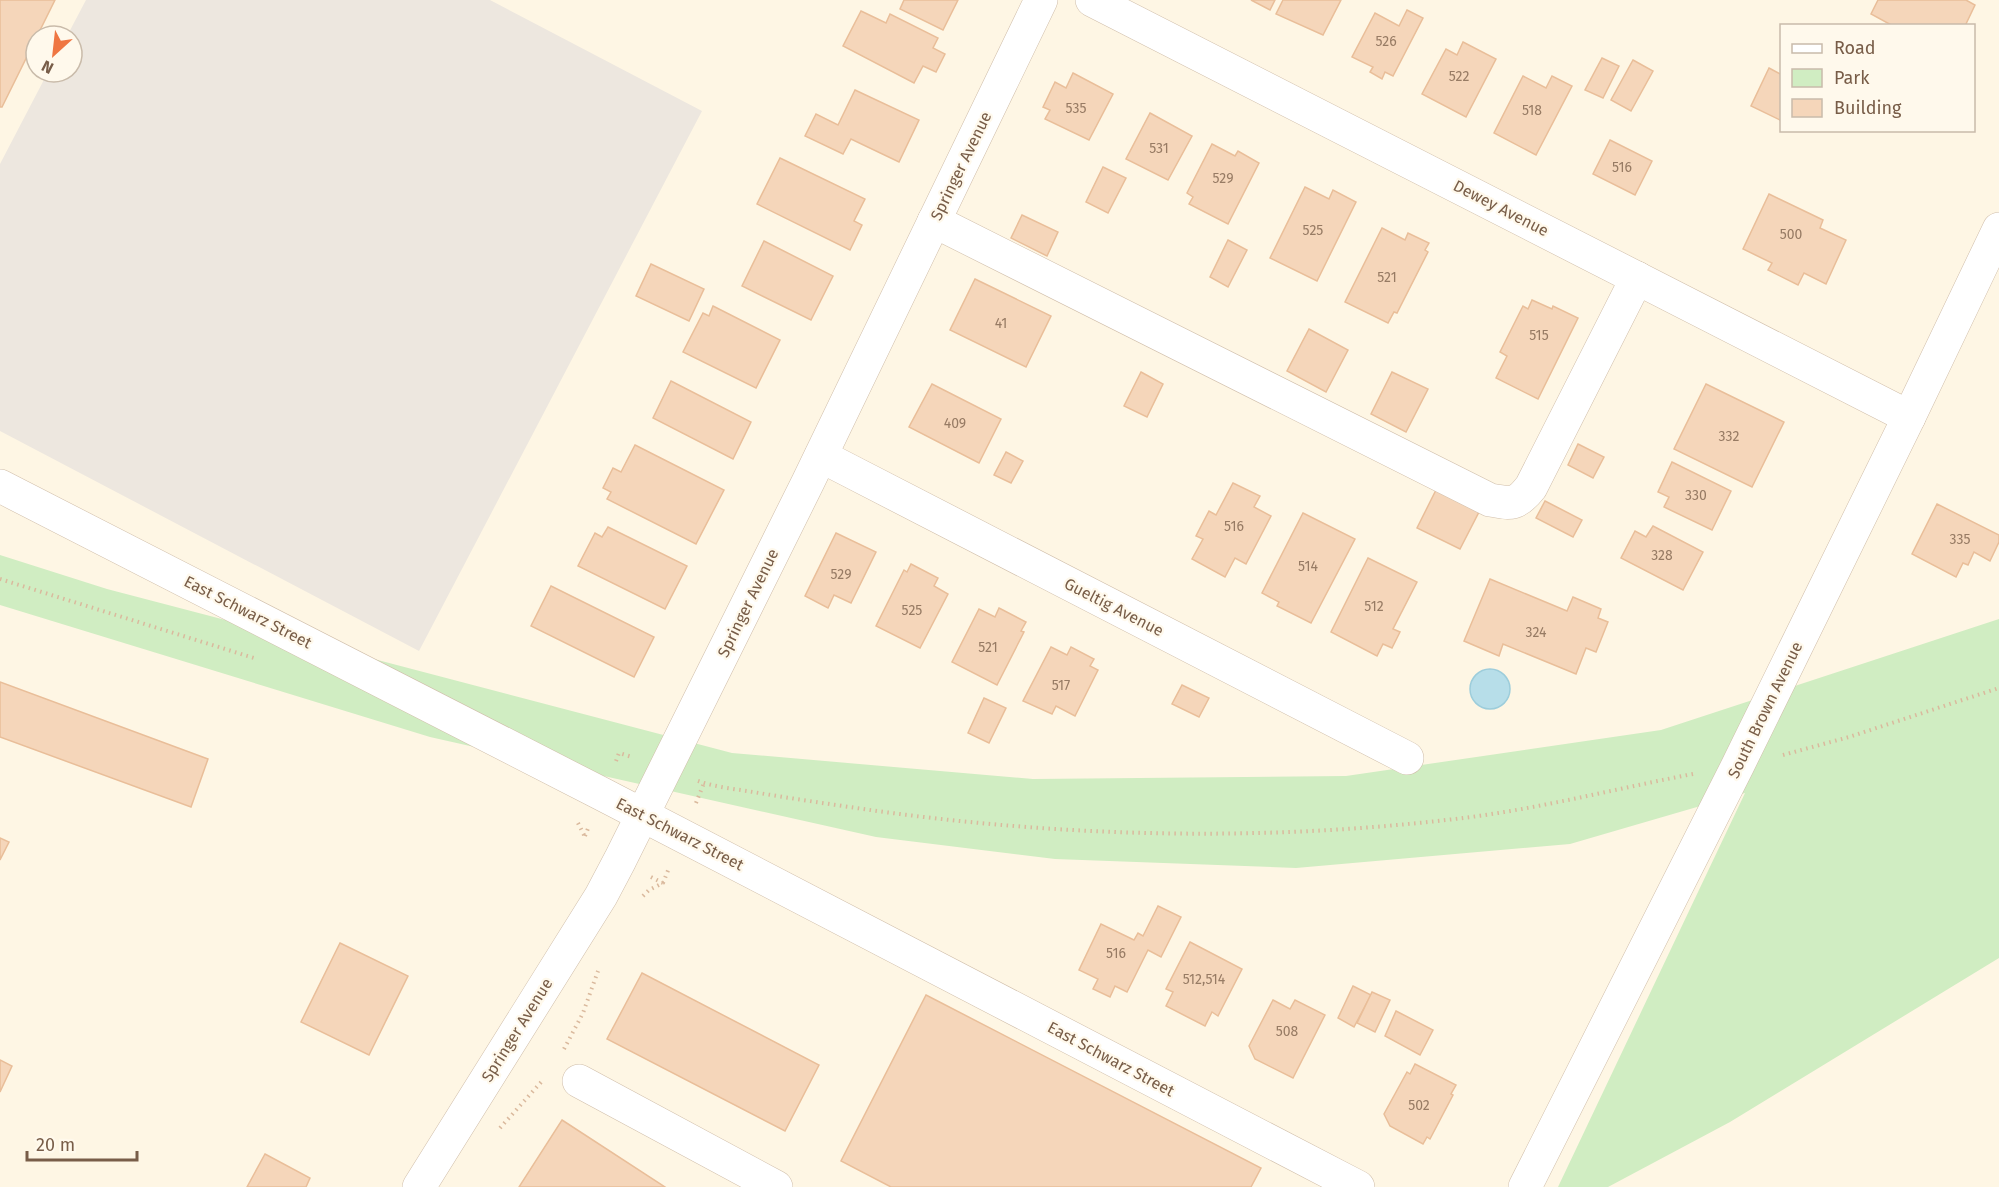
<svg xmlns="http://www.w3.org/2000/svg" width="1999" height="1187" font-family="'Fira Sans',sans-serif">
  <style>
    .industrial { fill: #ede7df }
    .green { fill: #d0edc2 }
    .water { fill: #b7dee9; stroke: #9dcddb; stroke-width: 1.5 }
    .building { fill: #f5d6ba; stroke: #e9be99; stroke-width: 1.5 }
    .lines { fill: none; stroke-linecap: round; stroke-linejoin: round }
    .minor-casing { stroke: #d0beaa; stroke-width: 34 }
    .path { stroke: #dab99d; stroke-width: 4; stroke-dasharray: 1.5 4.5; stroke-linecap: butt }
    .minor { stroke: #fff; stroke-width: 33 }
    .labels { text-anchor: middle; dominant-baseline: central; stroke-width: 4.5; stroke-linejoin: round; paint-order: stroke }
    .number-label { font-size: 14px; fill: #977b64 }
    .street-label { font-size: 16px; fill: #785d48; stroke: #fff9ec }
  </style>
  <rect width="100%" height="100%" fill="#fef6e4"/>
  <path class="industrial" d="M 86,0 L 490,0 L 702,111 L 419,651 L 0,431 L 0,164 L 48,72 L 72,72 L 72,36 L 67,36 Z"/>
  <path class="green" d="M 0,555 L 107,589 L 732,753 L 1033,779 L 1346,776 L 1661,730 L 1999,619 L 1999,958 L 1730,1122 L 1608,1187 L 1558,1187 L 1745,793 L 1570,844 L 1296,868 L 1055,859 L 876,837 L 430,737 L 0,605 Z"/>
  <circle class="water" cx="1490" cy="689" r="20"/>
  <g class="building">
    <path d="M 0,0 L 55,0 L 2,107 L 0,107 Z"/>
    <path d="M 904,0 L 958,0 L 943,30 L 900,9 Z"/>
    <path d="M 1251,0 L 1275,0 L 1270,10 Z"/>
    <path d="M 1283,0 L 1341,0 L 1323,35 L 1276,14 Z"/>
    <path d="M 1878,0 L 1966,0 L 1975,5 L 1965,26 L 1893,26 L 1871,14 Z"/>
    <path d="M 1407,10 L 1423,18 L 1393,76 L 1385,72 L 1382,79 L 1370,72 L 1373,67 L 1352,57 L 1375,13 L 1399,26 Z"/>
    <path d="M 861,11 L 886,23 L 890,14 L 938,38 L 933,48 L 945,54 L 936,72 L 923,66 L 914,83 L 843,46 Z"/>
    <path d="M 1463,42 L 1496,59 L 1466,117 L 1422,94 L 1446,49 L 1457,55 Z"/>
    <path d="M 1602,58 L 1619,66 L 1603,98 L 1585,90 Z"/>
    <path d="M 1633,60 L 1653,71 L 1631,111 L 1611,100 Z"/>
    <path d="M 1769,68 L 1782,75 L 1782,121 L 1751,106 Z"/>
    <path d="M 1073,73 L 1113,94 L 1089,140 L 1045,119 L 1050,110 L 1043,107 L 1055,82 L 1066,88 Z"/>
    <path d="M 1523,76 L 1546,88 L 1552,76 L 1572,86 L 1536,155 L 1494,133 Z"/>
    <path d="M 855,90 L 919,120 L 899,162 L 851,139 L 843,154 L 805,136 L 816,114 L 838,125 Z"/>
    <path d="M 1150,113 L 1192,136 L 1168,180 L 1126,159 Z"/>
    <path d="M 1610,140 L 1652,161 L 1635,195 L 1593,174 Z"/>
    <path d="M 1212,144 L 1235,156 L 1238,151 L 1259,163 L 1228,224 L 1189,204 L 1193,197 L 1187,193 Z"/>
    <path d="M 780,158 L 865,199 L 854,221 L 862,225 L 850,250 L 757,204 Z"/>
    <path d="M 1103,167 L 1126,178 L 1108,213 L 1086,202 Z"/>
    <path d="M 1305,187 L 1329,199 L 1333,190 L 1356,202 L 1317,281 L 1270,258 Z"/>
    <path d="M 1769,194 L 1823,220 L 1820,228 L 1846,240 L 1826,284 L 1804,273 L 1798,285 L 1768,270 L 1772,263 L 1743,249 Z"/>
    <path d="M 1022,215 L 1058,232 L 1047,256 L 1011,238 Z"/>
    <path d="M 1382,228 L 1405,240 L 1408,233 L 1429,243 L 1425,250 L 1428,252 L 1397,313 L 1394,312 L 1388,323 L 1345,302 Z"/>
    <path d="M 1228,240 L 1247,250 L 1228,287 L 1210,277 Z"/>
    <path d="M 764,241 L 833,276 L 811,320 L 742,286 Z"/>
    <path d="M 651,264 L 704,289 L 689,321 L 636,296 Z"/>
    <path d="M 975,279 L 1051,316 L 1026,367 L 950,330 Z"/>
    <path d="M 1532,300 L 1552,309 L 1553,306 L 1578,318 L 1538,399 L 1496,378 L 1507,356 L 1500,352 L 1523,306 L 1528,309 Z"/>
    <path d="M 713,306 L 780,340 L 756,388 L 683,352 L 703,313 L 709,316 Z"/>
    <path d="M 1309,329 L 1348,350 L 1326,392 L 1287,371 Z"/>
    <path d="M 1141,372 L 1163,384 L 1147,417 L 1124,406 Z"/>
    <path d="M 1392,372 L 1428,389 L 1406,432 L 1371,414 Z"/>
    <path d="M 671,381 L 751,422 L 733,459 L 653,418 Z"/>
    <path d="M 932,384 L 1001,419 L 979,463 L 909,427 Z"/>
    <path d="M 1706,384 L 1784,422 L 1752,487 L 1674,449 Z"/>
    <path d="M 1578,444 L 1604,457 L 1593,478 L 1568,465 Z"/>
    <path d="M 635,445 L 724,490 L 696,544 L 607,499 L 611,492 L 603,488 L 613,468 L 621,472 Z"/>
    <path d="M 1006,452 L 1023,461 L 1011,483 L 994,475 Z"/>
    <path d="M 1672,462 L 1731,491 L 1712,530 L 1664,507 L 1669,497 L 1658,492 Z"/>
    <path d="M 1233,483 L 1260,496 L 1254,507 L 1271,516 L 1246,564 L 1235,558 L 1225,577 L 1192,559 L 1203,539 L 1196,536 L 1209,511 L 1216,515 Z"/>
    <path d="M 1437,488 L 1480,510 L 1460,549 L 1417,528 Z"/>
    <path d="M 1545,501 L 1582,520 L 1573,537 L 1536,518 Z"/>
    <path d="M 1937,504 L 1999,535 L 1999,542 L 1990,561 L 1974,552 L 1968,565 L 1963,563 L 1956,577 L 1912,554 Z"/>
    <path d="M 1303,513 L 1355,539 L 1311,623 L 1277,606 L 1279,602 L 1262,593 Z"/>
    <path d="M 1653,526 L 1703,552 L 1683,590 L 1621,558 L 1635,531 L 1646,537 Z"/>
    <path d="M 608,527 L 687,566 L 665,609 L 578,566 L 595,533 L 602,537 Z"/>
    <path d="M 836,533 L 876,552 L 851,603 L 834,595 L 828,608 L 805,596 Z"/>
    <path d="M 1368,558 L 1417,582 L 1393,629 L 1400,632 L 1392,648 L 1383,644 L 1377,656 L 1331,632 Z"/>
    <path d="M 911,564 L 938,578 L 934,586 L 948,594 L 920,648 L 876,626 L 904,570 L 907,572 Z"/>
    <path d="M 1490,579 L 1567,611 L 1573,597 L 1601,609 L 1598,618 L 1608,622 L 1596,652 L 1586,648 L 1576,674 L 1503,644 L 1499,656 L 1464,641 Z"/>
    <path d="M 551,586 L 654,637 L 634,677 L 531,626 Z"/>
    <path d="M 999,608 L 1026,622 L 1021,631 L 1024,632 L 997,685 L 952,662 L 979,609 L 995,617 Z"/>
    <path d="M 1051,647 L 1067,655 L 1071,647 L 1094,659 L 1090,666 L 1098,670 L 1075,716 L 1056,706 L 1052,714 L 1023,701 Z"/>
    <path d="M 0,682 L 208,759 L 191,807 L 0,737 Z"/>
    <path d="M 1182,685 L 1209,698 L 1199,717 L 1172,704 Z"/>
    <path d="M 984,698 L 1006,708 L 989,743 L 968,733 Z"/>
    <path d="M 0,838 L 9,842 L 0,860 Z"/>
    <path d="M 1158,906 L 1181,917 L 1161,957 L 1148,950 L 1127,992 L 1115,986 L 1110,997 L 1093,989 L 1098,979 L 1079,970 L 1101,924 L 1134,940 L 1138,933 L 1143,936 Z"/>
    <path d="M 1190,942 L 1242,969 L 1218,1016 L 1212,1012 L 1205,1026 L 1166,1006 L 1173,992 L 1166,989 Z"/>
    <path d="M 340,943 L 408,976 L 369,1055 L 301,1022 Z"/>
    <path d="M 642,973 L 819,1065 L 785,1131 L 607,1039 Z"/>
    <path d="M 1353,986 L 1371,995 L 1354,1027 L 1338,1018 Z"/>
    <path d="M 1372,992 L 1390,1000 L 1375,1032 L 1357,1023 Z"/>
    <path d="M 926,995 L 1261,1168 L 1251,1187 L 891,1187 L 841,1161 Z"/>
    <path d="M 1273,1000 L 1290,1009 L 1295,1000 L 1325,1015 L 1293,1078 L 1255,1059 L 1249,1046 Z"/>
    <path d="M 1396,1011 L 1433,1030 L 1420,1055 L 1385,1036 Z"/>
    <path d="M 0,1060 L 12,1066 L 0,1092 Z"/>
    <path d="M 1415,1064 L 1456,1085 L 1451,1094 L 1453,1095 L 1430,1139 L 1427,1137 L 1423,1144 L 1390,1126 L 1384,1114 L 1407,1072 L 1410,1074 Z"/>
    <path d="M 562,1120 L 665,1187 L 519,1187 Z"/>
    <path d="M 265,1154 L 310,1178 L 306,1187 L 247,1187 Z"/>
  </g>
  <g class="lines">
    <defs>
      <g id="minor">
        <path d="M 1092,0 L 1909,417"/>
        <path d="M 934,221 L 1490,500 C 1512,504 1517,505 1531,487 L 1637,278"/>
        <path d="M 821,456 L 1407,758"/>
        <path d="M 0,486 L 602,794 L 1358,1187"/>
        <path d="M 579,1081 L 776,1187"/>
        <path d="M 419,1187 L 601,896 L 620,860 L 808,482 L 1041,0"/>
        <path d="M 1525,1187 L 1738,765 L 1909,417 L 1999,229"/>
      </g>
    </defs>
    <use href="#minor" class="minor-casing"/>
    <g class="path">
      <path d="M 0,579 L 254,658"/>
      <path d="M 1783,755 L 1849,737 L 1999,688"/>
      <path d="M 616,761 L 619,753 L 632,757"/>
      <path d="M 698,781 C 715,787 735,789 753,792 C 794,799 836,805 877,811 C 1073,838 1274,842 1471,817 C 1546,807 1619,788 1693,774"/>
      <path d="M 696,803 L 704,783"/>
      <path d="M 578,823 L 585,837"/>
      <path d="M 585,836 L 589,826"/>
      <path d="M 651,877 L 663,883"/>
      <path d="M 643,896 L 649,890 L 663,883 L 669,868"/>
      <path d="M 564,1049 L 583,1013 L 598,971"/>
      <path d="M 500,1128 L 543,1080"/>
    </g>
    <use href="#minor" class="minor"/>
  </g>
  <g class="labels">
    <g class="number-label">
      <text x="1386" y="41">526</text>
      <text x="1459" y="76">522</text>
      <text x="1076" y="108">535</text>
      <text x="1532" y="110">518</text>
      <text x="1159" y="148">531</text>
      <text x="1622" y="167">516</text>
      <text x="1223" y="178">529</text>
      <text x="1313" y="230">525</text>
      <text x="1791" y="234">500</text>
      <text x="1387" y="277">521</text>
      <text x="1001" y="323">41</text>
      <text x="1539" y="335">515</text>
      <text x="955" y="423">409</text>
      <text x="1729" y="436">332</text>
      <text x="1696" y="495">330</text>
      <text x="1234" y="526">516</text>
      <text x="1960" y="539">335</text>
      <text x="1662" y="555">328</text>
      <text x="1308" y="566">514</text>
      <text x="841" y="574">529</text>
      <text x="1374" y="606">512</text>
      <text x="912" y="610">525</text>
      <text x="1536" y="632">324</text>
      <text x="988" y="647">521</text>
      <text x="1061" y="685">517</text>
      <text x="1116" y="953">516</text>
      <text x="1204" y="979">512,514</text>
      <text x="1287" y="1031">508</text>
      <text x="1419" y="1105">502</text>
    </g>
    <g class="street-label">
      <text transform="translate(961 166) rotate(-64)">Springer Avenue</text>
      <text transform="translate(1501 208) rotate(27)">Dewey Avenue</text>
      <text transform="translate(748 603) rotate(-64)">Springer Avenue</text>
      <text transform="translate(1114 607) rotate(27)">Gueltig Avenue</text>
      <text transform="translate(248 612) rotate(27)">East Schwarz Street</text>
      <text transform="translate(1765 710) rotate(-64)">South Brown Avenue</text>
      <text transform="translate(680 834) rotate(27)">East Schwarz Street</text>
      <text transform="translate(517 1030) rotate(-58)">Springer Avenue</text>
      <text transform="translate(1111 1059) rotate(28)">East Schwarz Street</text>
    </g>
  </g>
  <rect x="1780" y="24" width="195" height="108" fill="#fff9ec" stroke="#c9bbaa" stroke-width="1.5"/>
  <rect x="1792" y="44" width="30" height="9" fill="#ffffff" stroke="#c9bbaa" stroke-width="1.5"/>
  <text x="1834" y="54" font-size="18" fill="#785d48">Road</text>
  <rect x="1792" y="69" width="30" height="18" fill="#d0edc2" stroke="#c9bbaa" stroke-width="1.5"/>
  <text x="1834" y="84" font-size="18" fill="#785d48">Park</text>
  <rect x="1792" y="99" width="30" height="18" fill="#f5d6ba" stroke="#c9bbaa" stroke-width="1.5"/>
  <text x="1834" y="114" font-size="18" fill="#785d48">Building</text>
  <g transform="translate(54 54) rotate(207)"><circle r="28" fill="#fff9ec" stroke="#c9bbaa" stroke-width="1.5"/>
  <path d="M0-4.5L10 22L0 15L-10 22Z" fill="#ef7642"/>
  <text y="-9" font-size="16" font-weight="bold" text-anchor="middle" fill="#785d48">N</text>
  </g>
  <path d="M27 1151v9h110v-9" fill="none" stroke="#785d48" stroke-width="3"/>
  <text x="36" y="1151" font-size="18" fill="#785d48" stroke="#fff9ec" stroke-width="4.5" paint-order="stroke">20 m</text>
</svg>
